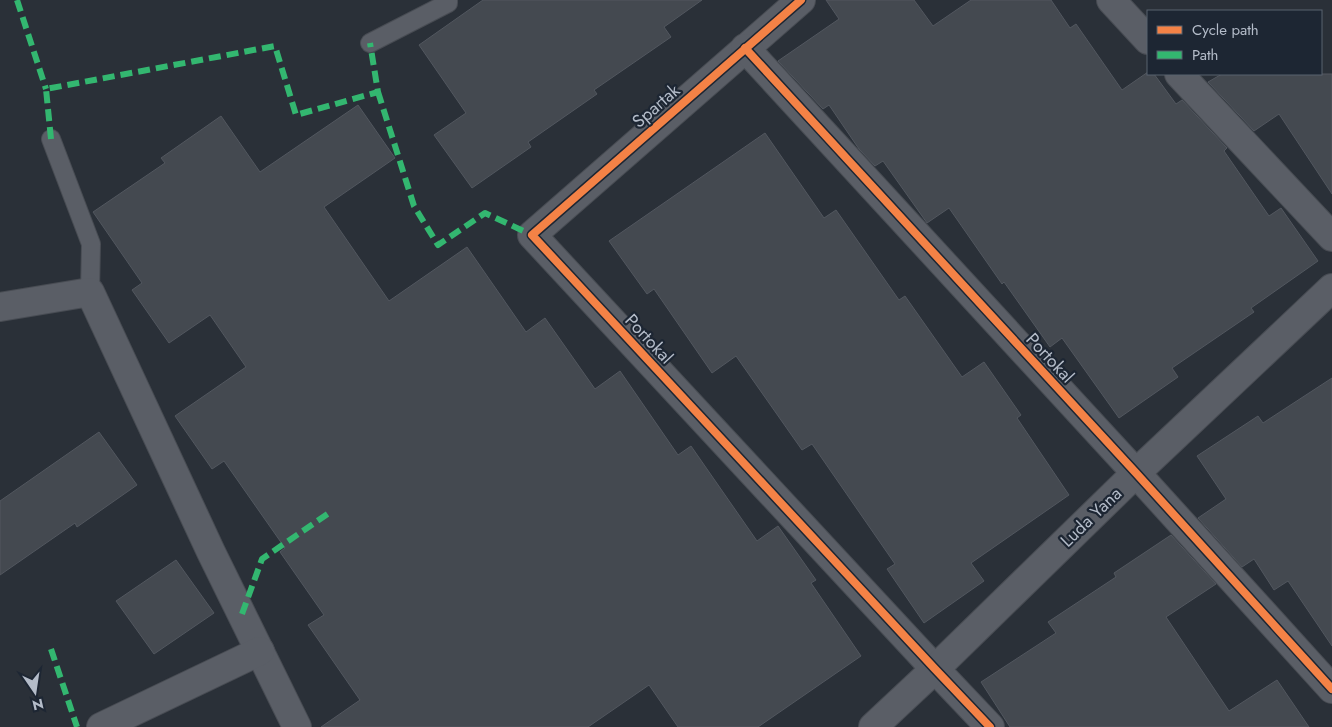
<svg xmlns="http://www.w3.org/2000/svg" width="1332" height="727" font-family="Jost,sans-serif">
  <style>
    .building { fill: #444950; stroke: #52575f }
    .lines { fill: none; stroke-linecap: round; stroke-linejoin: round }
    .service-casing { stroke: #484c53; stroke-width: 20 }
    .minor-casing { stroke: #484c53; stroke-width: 30 }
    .service { stroke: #5a5e66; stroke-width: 18 }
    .minor { stroke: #5a5e66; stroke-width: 28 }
    .quiet { stroke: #33b770; stroke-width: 6; stroke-dasharray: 12 6; stroke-linecap: butt }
    .cycleway-casing { stroke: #1d2633; stroke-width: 11 }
    .cycleway { stroke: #f48246; stroke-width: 8 }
    .labels { text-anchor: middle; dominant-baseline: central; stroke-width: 4.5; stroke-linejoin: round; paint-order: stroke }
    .street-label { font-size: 18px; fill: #b4bcc9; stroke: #1d2633 }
  </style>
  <rect width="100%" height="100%" fill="#2a3038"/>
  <g class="building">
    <path d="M 483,0 L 702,0 L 664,27 L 671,37 L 594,90 L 597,94 L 528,142 L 531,147 L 472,188 L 434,135 L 466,113 L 419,45 Z"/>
    <path d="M 826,0 L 914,0 L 933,26 L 971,0 L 1051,0 L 1070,28 L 1076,24 L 1122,90 L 1148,72 L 1148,74 L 1154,74 L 1176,104 L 1182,100 L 1227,148 L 1224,151 L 1269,216 L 1281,208 L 1318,261 L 1251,308 L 1254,312 L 1172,368 L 1178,377 L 1119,418 L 1062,338 L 1050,347 L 1004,282 L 1002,284 L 949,208 L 927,223 L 883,161 L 875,166 L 859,149 L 829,105 L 823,109 L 778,61 L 839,19 Z"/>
    <path d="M 1222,74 L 1332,74 L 1332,194 L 1279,114 L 1254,131 L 1208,82 Z"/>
    <path d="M 358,105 L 395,158 L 324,207 L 389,301 L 467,247 L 526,332 L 545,318 L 595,389 L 620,371 L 678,455 L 691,446 L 757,541 L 778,526 L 816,580 L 811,583 L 861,656 L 758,727 L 678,727 L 649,685 L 588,727 L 321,727 L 360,700 L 308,625 L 324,615 L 280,552 L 285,548 L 224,461 L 212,469 L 175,416 L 246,367 L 210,315 L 169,343 L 132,290 L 142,283 L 93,212 L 165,163 L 161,158 L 221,116 L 260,172 Z"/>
    <path d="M 765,133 L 824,218 L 836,210 L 899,300 L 905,296 L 962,377 L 984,362 L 1021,415 L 1017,418 L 1069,495 L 971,563 L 984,581 L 924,623 L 887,569 L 895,564 L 812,444 L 802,450 L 736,356 L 712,373 L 654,289 L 647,294 L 609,241 Z"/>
    <path d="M 1332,378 L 1332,646 L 1288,581 L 1274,590 L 1254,559 L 1242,567 L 1198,518 L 1226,499 L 1197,456 L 1258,416 L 1263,423 Z"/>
    <path d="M 99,432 L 137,485 L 77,527 L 75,523 L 0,575 L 0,501 Z"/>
    <path d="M 1171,535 L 1216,584 L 1166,617 L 1229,711 L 1277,680 L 1309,727 L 1010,727 L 981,682 L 1056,633 L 1048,622 L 1116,577 L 1114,573 Z"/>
    <path d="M 176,560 L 214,613 L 154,654 L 116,601 Z"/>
  </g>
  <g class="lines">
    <defs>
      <g id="service">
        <path d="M 370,43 L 448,3 L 448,0"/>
        <path d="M 51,139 L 91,244 L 90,292"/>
      </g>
      <g id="minor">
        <path d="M 801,0 L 532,235 L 935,669 L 990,727"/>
        <path d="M 1111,0 L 1148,40"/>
        <path d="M 745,48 L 1136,473 L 1332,689"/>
        <path d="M 1179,74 L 1332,237"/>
        <path d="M 0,307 L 90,292 L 211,552 L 297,727"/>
        <path d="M 101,727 L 260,651"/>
        <path d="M 873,727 L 935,669 L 1136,473 L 1332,288"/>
      </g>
    </defs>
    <use href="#service" class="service-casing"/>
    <use href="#minor" class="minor-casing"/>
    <use href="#service" class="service"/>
    <use href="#minor" class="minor"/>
    <g class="quiet">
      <path d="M 17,0 L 46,89"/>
      <path d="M 378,92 L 414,206 L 438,245 L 485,213 L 532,235"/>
      <path d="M 51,139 L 46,89 L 275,46 L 296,115 L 378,92 L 370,43"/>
      <path d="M 242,614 L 262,559 L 329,513"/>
      <path d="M 51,649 L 77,727"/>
    </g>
    <defs>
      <g id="cycleway">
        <path d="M 801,0 L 532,235 L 935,669 L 990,727"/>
        <path d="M 745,48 L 1136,473 L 1332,689"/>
      </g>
    </defs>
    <use href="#cycleway" class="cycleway-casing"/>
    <use href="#cycleway" class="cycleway"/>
  </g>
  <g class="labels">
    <g class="street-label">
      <text transform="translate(656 106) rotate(-41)">Spartak</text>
      <text transform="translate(649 339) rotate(47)">Portokal</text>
      <text transform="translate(1050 358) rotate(47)">Portokal</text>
      <text transform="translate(1091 517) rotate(-44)">Luda Yana</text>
    </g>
  </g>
  <rect x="1147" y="10" width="175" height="65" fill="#1d2633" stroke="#59626f"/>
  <rect x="1157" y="26" width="25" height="8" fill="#f48246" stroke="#59626f"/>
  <text x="1192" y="35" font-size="15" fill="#b4bcc9">Cycle path</text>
  <rect x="1157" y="51" width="25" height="8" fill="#33b770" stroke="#59626f"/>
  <text x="1192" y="60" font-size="15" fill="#b4bcc9">Path</text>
  <g transform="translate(35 692) rotate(167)" stroke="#1d2633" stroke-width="4" paint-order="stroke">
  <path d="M0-4L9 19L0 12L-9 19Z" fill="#b4bcc9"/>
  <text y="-8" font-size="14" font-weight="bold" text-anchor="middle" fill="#b4bcc9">N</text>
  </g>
</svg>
